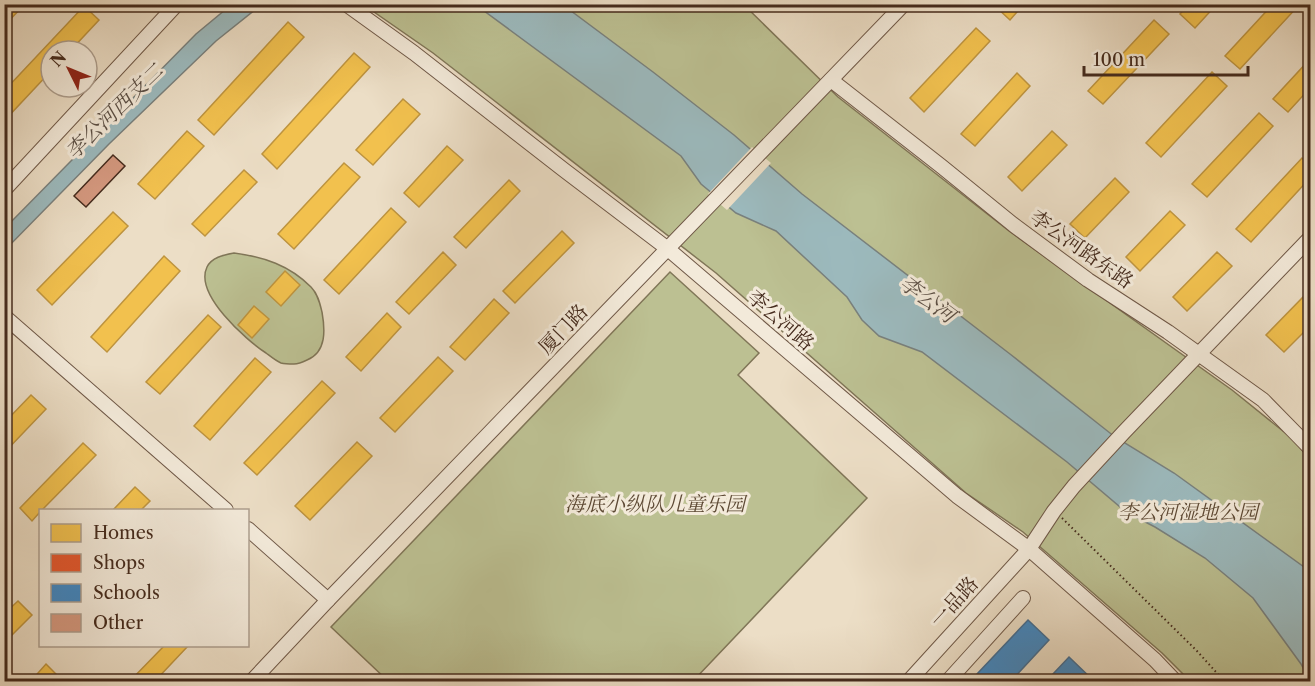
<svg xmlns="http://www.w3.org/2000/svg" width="1315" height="686" font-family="'Libre Caslon Text','Noto Serif SC',serif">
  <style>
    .green { fill: #bcc092; stroke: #807658; stroke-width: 1.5 }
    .water { fill: #9cbabe; stroke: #79817e; stroke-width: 1.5 }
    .pier { fill: #ecdec6 }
    .homes { fill: #f2c14e; stroke: #be943f; stroke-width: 1.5 }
    .shops { fill: #e4572e; stroke: #b44a29; stroke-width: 1.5 }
    .schools { fill: #3f88c5; stroke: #416c93; stroke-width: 1.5 }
    .building { fill: #d59980; stroke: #452b1d; stroke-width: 1.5 }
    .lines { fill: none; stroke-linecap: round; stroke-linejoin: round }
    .minor-casing { stroke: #6f5847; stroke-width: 16 }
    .path { stroke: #452b1d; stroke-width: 2; stroke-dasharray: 1.5 3; stroke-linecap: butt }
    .minor { stroke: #f3eada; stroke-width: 14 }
    .labels { text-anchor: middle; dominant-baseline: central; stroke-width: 6; stroke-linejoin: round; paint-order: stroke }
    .street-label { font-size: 20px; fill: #452b1d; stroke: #f3eada }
    .park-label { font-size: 20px; font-style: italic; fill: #5d4934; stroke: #f3eada }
    .water-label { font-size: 21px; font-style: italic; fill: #5b4f45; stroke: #f3eada }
  </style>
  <rect width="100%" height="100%" fill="#ecdec6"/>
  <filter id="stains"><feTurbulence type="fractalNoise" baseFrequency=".00333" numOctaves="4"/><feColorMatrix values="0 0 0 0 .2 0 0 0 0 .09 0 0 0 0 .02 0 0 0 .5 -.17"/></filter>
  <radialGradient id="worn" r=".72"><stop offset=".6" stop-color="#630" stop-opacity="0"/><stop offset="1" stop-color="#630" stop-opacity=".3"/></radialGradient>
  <g class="green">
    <path d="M 364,5 L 744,5 L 838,97 L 1009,231 L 1232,390 L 1294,440 L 1310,460 L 1310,681 L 1190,681 L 1162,653 L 1023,532 L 966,493 L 716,273 L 433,53 Z"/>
    <path d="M 234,253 C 264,257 289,265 311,287 C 318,294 320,304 322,312 C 325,329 327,352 307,360 C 303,362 299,364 294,364 C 290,364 285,364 281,363 C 276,361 270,356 266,353 C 246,340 194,294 207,267 C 212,257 224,255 234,253 Z"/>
    <path d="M 670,272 L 759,353 L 738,375 L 867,498 L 693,681 L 388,681 L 331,627 Z"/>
  </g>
  <g class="water">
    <path d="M 231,5 L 261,5 L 216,41 L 109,144 L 5,250 L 5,228 L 196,34 Z"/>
    <path d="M 476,5 L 563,5 L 653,72 L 734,135 L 802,194 L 1010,354 L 1115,437 L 1174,473 L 1304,567 L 1310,575 L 1310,681 L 1301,664 L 1253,598 L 1205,558 L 1155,527 L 1126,512 L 1067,462 L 922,352 L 879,336 L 862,320 L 847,297 L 776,231 L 736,213 L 701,184 L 681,156 Z"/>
  </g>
  <path class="pier" d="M 752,147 L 771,163 L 727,210 L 708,194 Z"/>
  <g class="homes">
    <path d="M 4,4 L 25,4 L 4,26 Z"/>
    <path d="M 996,4 L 1024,4 L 1010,20 L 995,6 Z"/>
    <path d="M 1189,4 L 1217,4 L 1195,28 L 1180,14 Z"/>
    <path d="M 1273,4 L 1300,4 L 1240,69 L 1225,56 Z"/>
    <path d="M 84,6 L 99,20 L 70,51 L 51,51 L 51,71 L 4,121 L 4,91 Z"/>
    <path d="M 1154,20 L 1169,34 L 1103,104 L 1088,91 Z"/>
    <path d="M 288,22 L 304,37 L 214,135 L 198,120 Z"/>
    <path d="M 976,28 L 990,41 L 924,112 L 910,98 Z"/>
    <path d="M 354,53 L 370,67 L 277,169 L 262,154 Z"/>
    <path d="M 1310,59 L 1310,88 L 1288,112 L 1273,99 Z"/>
    <path d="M 1212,72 L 1227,86 L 1161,157 L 1146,143 Z"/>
    <path d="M 1017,73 L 1030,86 L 975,146 L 961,134 Z"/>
    <path d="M 403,99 L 420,114 L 373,165 L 356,150 Z"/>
    <path d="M 1259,113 L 1273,126 L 1207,197 L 1192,184 Z"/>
    <path d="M 187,131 L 204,146 L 155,199 L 138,184 Z"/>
    <path d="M 1052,131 L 1067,145 L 1022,191 L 1008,177 Z"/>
    <path d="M 447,146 L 463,160 L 419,207 L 404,193 Z"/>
    <path d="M 1302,158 L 1310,166 L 1310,178 L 1251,242 L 1236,229 Z"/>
    <path d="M 344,163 L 360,177 L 294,249 L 278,234 Z"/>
    <path d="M 244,170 L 257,182 L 205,236 L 192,224 Z"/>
    <path d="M 1115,178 L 1129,192 L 1085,238 L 1070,224 Z"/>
    <path d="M 509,180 L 520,191 L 466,248 L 454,237 Z"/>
    <path d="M 391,208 L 406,222 L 339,294 L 324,280 Z"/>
    <path d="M 1170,211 L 1185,225 L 1140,271 L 1126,257 Z"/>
    <path d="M 113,212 L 128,226 L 52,305 L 37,290 Z"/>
    <path d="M 562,231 L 574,243 L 515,303 L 503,291 Z"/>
    <path d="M 443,252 L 456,265 L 409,314 L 396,302 Z"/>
    <path d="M 1217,252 L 1232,266 L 1187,311 L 1173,297 Z"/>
    <path d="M 164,256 L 180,271 L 107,352 L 91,337 Z"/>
    <path d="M 285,271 L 300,285 L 281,306 L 266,292 Z"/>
    <path d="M 1307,293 L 1310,297 L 1310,326 L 1284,352 L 1266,335 Z"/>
    <path d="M 494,299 L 509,313 L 465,360 L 450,347 Z"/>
    <path d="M 254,306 L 269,319 L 252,338 L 238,325 Z"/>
    <path d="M 387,313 L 401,327 L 361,371 L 346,357 Z"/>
    <path d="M 208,315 L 221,327 L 160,394 L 146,382 Z"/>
    <path d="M 438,357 L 453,371 L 395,432 L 380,418 Z"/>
    <path d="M 255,358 L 271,372 L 210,440 L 194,426 Z"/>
    <path d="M 322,381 L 335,393 L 257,475 L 244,463 Z"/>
    <path d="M 31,395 L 46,409 L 4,453 L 4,423 Z"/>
    <path d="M 357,442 L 372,456 L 310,520 L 295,506 Z"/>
    <path d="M 83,443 L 96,455 L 42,510 L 40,510 L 40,512 L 32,521 L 20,508 Z"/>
    <path d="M 135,487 L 150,501 L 141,510 L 113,510 Z"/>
    <path d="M 18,601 L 32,615 L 4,643 L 4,614 Z"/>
    <path d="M 164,646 L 188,646 L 154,682 L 129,682 Z"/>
    <path d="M 46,664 L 61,679 L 59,682 L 30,682 Z"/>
  </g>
  <path class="shops" d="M 4,133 L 10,138 L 4,145 Z"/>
  <g class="schools">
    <path d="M 1028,620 L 1049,640 L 1010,682 L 986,682 L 977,674 Z"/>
    <path d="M 1069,657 L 1095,682 L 1061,682 L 1053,674 Z"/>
  </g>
  <path class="building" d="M 113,155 L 125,166 L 86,207 L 74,196 Z"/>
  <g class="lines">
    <defs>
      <g id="minor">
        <path d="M 346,4 L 414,53 L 564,170 L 668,249 L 957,496 L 1029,549 L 1155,660 L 1176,682"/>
        <path d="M 831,80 L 941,166 L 1015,226 L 1088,280 L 1168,332 L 1263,400 L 1310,448"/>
        <path d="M 4,190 L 177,4"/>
        <path d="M 4,316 L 226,510"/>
        <path d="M 248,529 L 328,600"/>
        <path d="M 251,682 L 328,600 L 904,4"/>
        <path d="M 908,682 L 1029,549 L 1054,511 L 1074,486 L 1124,432 L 1310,238"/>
        <path d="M 947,682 L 1023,598"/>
      </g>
    </defs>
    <use href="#minor" class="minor-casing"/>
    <path class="path" d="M 1062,518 L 1197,651 L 1225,682"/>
    <use href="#minor" class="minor"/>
  </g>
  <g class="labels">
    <g class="street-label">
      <text transform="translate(1082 249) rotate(35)">李公河路东路</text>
      <text transform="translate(781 320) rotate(41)">李公河路</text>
      <text transform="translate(563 329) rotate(-46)">厦门路</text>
      <text transform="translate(954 602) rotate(-48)">一品路</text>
    </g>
    <g class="park-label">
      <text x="655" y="504">海底小纵队儿童乐园</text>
      <text x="1188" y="512">李公河湿地公园</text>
    </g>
    <g class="water-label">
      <text transform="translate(114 111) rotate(-44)">李公河西支二</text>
      <text transform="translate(928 299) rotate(37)">李公河</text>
    </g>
  </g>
  <rect width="1315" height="686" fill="none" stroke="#ecdec6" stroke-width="24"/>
  <rect x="6" y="6" width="1303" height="674" fill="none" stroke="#452b1d" stroke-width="3"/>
  <rect x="12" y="12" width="1291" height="662" fill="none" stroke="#452b1d" stroke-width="1.5"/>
  <rect x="39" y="509" width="210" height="138" fill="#f3eada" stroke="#ad9e8e" stroke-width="1.5"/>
  <rect x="51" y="524" width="30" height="18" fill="#f2c14e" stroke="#ad9e8e" stroke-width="1.5"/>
  <text x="93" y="539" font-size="18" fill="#452b1d">Homes</text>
  <rect x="51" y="554" width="30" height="18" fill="#e4572e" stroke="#ad9e8e" stroke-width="1.5"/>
  <text x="93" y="569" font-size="18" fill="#452b1d">Shops</text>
  <rect x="51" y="584" width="30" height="18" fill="#3f88c5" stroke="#ad9e8e" stroke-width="1.5"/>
  <text x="93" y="599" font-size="18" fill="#452b1d">Schools</text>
  <rect x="51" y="614" width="30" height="18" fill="#d59980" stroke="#ad9e8e" stroke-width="1.5"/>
  <text x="93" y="629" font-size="18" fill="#452b1d">Other</text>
  <g transform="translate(69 69) rotate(313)"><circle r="28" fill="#f3eada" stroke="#ad9e8e" stroke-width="1.5"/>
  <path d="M0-4.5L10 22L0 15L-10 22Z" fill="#8f2418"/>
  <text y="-9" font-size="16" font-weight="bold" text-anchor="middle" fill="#452b1d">N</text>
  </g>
  <path d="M1084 66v9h164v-9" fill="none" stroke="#452b1d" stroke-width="3"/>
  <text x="1093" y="66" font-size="18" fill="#452b1d" stroke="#f3eada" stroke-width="4.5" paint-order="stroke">100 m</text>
  <rect width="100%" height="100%" filter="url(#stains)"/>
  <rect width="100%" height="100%" fill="url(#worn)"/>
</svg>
